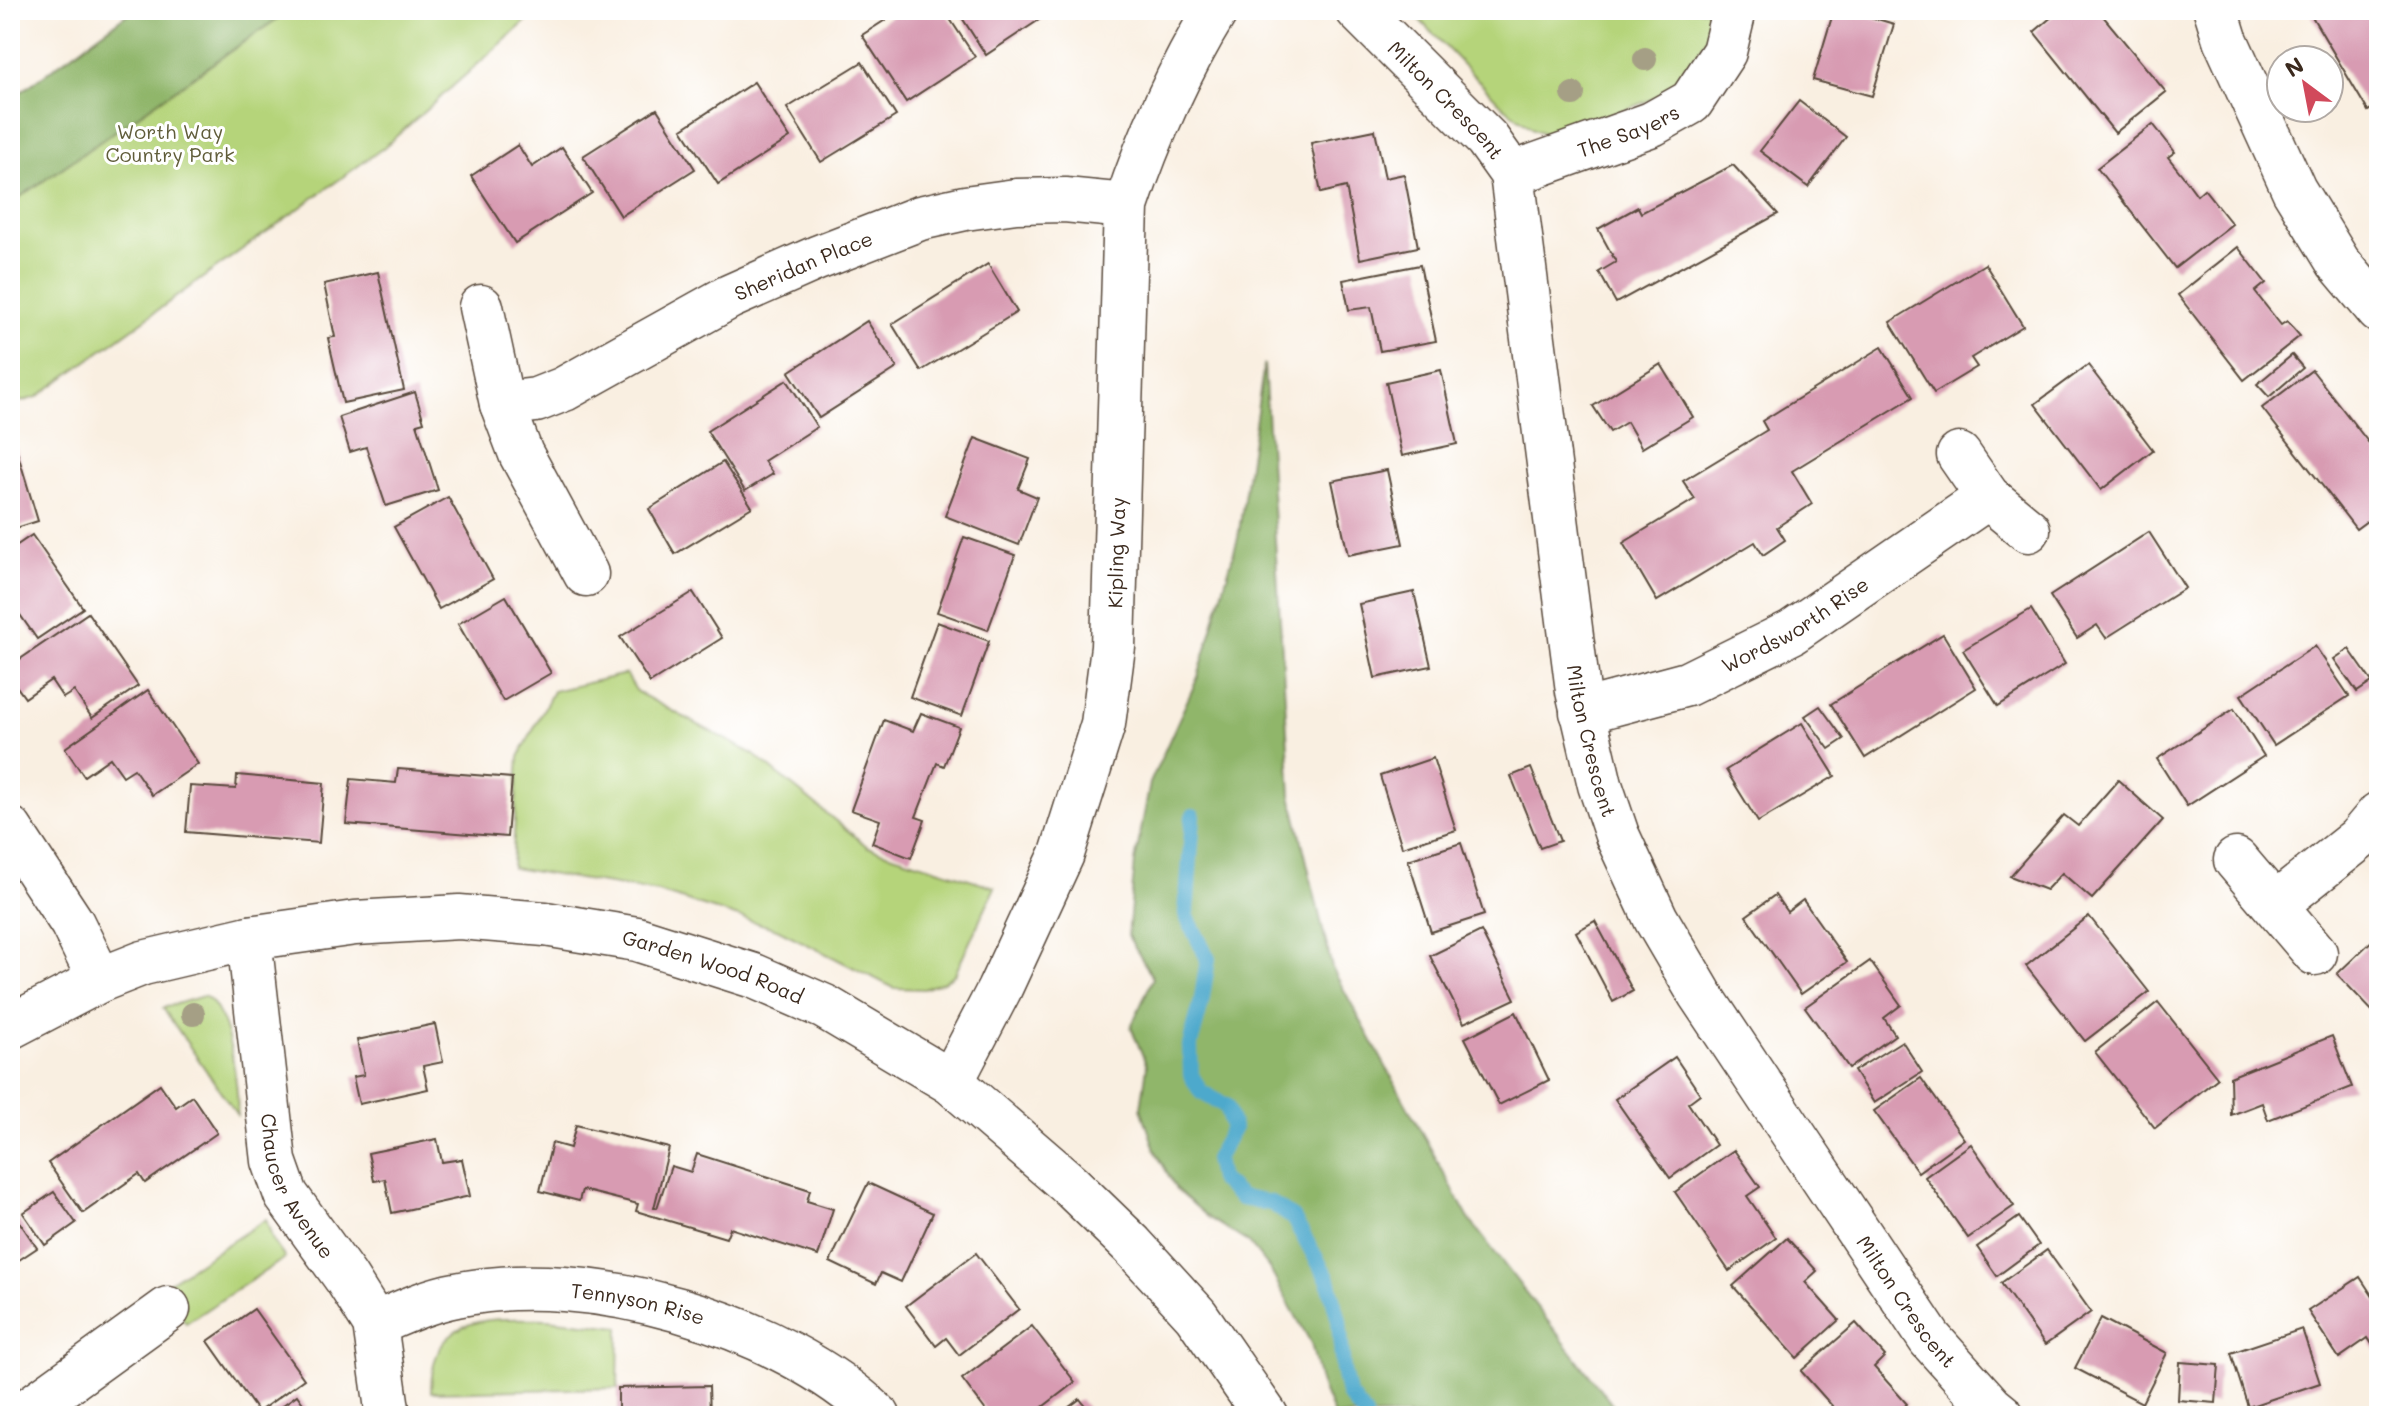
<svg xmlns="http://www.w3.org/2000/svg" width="2389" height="1426" font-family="Mali,sans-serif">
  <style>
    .green { fill: #b5d47a; stroke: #787f4c; stroke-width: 2 }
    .forest { fill: #90b66a; stroke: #667044; stroke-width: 2 }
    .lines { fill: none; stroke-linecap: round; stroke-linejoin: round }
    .stream { stroke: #4ea9cc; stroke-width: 16 }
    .building { fill: #d89bb2 }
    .minor-casing { stroke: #58483b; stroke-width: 47 }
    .tertiary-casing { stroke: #58483b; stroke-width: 47 }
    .minor { stroke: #fff; stroke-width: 44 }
    .tertiary { stroke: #fff; stroke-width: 44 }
    .tree { fill: #a59f85 }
    .labels { text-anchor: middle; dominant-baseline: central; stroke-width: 6; stroke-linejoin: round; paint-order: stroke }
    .street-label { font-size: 20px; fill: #3b2a1e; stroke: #fff }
    .park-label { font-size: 20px; fill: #605d3a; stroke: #fff }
  </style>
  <rect width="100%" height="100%" fill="#fff"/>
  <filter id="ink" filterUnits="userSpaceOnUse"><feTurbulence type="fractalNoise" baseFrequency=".0125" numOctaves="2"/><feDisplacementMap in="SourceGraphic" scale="16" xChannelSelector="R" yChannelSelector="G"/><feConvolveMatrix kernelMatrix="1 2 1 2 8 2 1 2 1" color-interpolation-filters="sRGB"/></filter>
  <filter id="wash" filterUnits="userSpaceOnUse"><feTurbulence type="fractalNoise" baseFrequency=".006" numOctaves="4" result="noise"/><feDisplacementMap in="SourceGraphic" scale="32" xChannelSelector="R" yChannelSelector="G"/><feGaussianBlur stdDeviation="1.8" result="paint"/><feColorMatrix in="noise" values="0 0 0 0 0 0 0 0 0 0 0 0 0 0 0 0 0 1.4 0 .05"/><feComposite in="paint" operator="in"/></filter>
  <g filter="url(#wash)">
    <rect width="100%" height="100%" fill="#f9efe1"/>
    <g class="green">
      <path d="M 133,10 L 539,10 L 383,148 L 37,397 L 10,405 L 10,100 Z"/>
      <path d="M 1410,10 L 1714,10 L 1707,37 L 1687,71 L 1671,87 L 1650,100 L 1624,110 L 1546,134 L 1533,129 L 1503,106 Z"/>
      <path d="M 626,674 L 637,692 L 753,754 L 868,847 L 995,887 L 955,974 L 943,982 L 924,989 L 894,988 L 777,929 L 658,892 L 512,868 L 519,757 L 553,691 Z"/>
      <path d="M 203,996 C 229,1005 240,1092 237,1115 L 163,1008 Z"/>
      <path d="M 266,1219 L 273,1241 L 285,1258 L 186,1323 L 160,1288 Z"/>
      <path d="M 547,1319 L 619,1327 L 618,1388 L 431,1392 C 431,1313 486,1318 547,1319 Z"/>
    </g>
    <g class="forest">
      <path d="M 133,10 L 290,10 L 10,204 L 10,100 Z"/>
      <path d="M 1264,364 L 1291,795 L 1332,968 L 1469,1219 L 1621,1416 L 1334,1416 L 1320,1382 L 1311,1343 L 1269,1268 L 1249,1243 L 1209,1218 L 1176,1189 L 1155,1150 L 1141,1108 L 1147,1066 L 1131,1027 L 1153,978 L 1128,936 L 1135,862 L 1150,783 L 1198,677 L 1238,538 Z"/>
    </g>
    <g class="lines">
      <path class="stream" d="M 1193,816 L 1186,915 L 1208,959 L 1201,1004 L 1190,1045 L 1191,1075 L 1201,1092 L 1226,1106 L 1233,1128 L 1216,1159 L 1220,1179 L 1241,1198 L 1271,1203 L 1293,1218 L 1328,1279 L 1339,1320 L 1343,1370 L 1348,1394 L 1365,1416"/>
    </g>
    <g id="blocks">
      <g class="building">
        <path d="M 901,10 L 944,10 L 975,57 L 906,102 L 862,35 Z"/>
        <path d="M 957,10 L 1054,10 L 986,55 Z"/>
        <path d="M 1834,10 L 1847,10 L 1894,24 L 1872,96 L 1813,80 Z"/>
        <path d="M 2060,10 L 2098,10 L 2166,92 L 2115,133 L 2034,32 Z"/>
        <path d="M 2315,10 L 2379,10 L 2379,104 L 2368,111 L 2310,13 Z"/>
        <path d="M 862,62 L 896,116 L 821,162 L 787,108 Z"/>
        <path d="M 754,82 L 790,138 L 718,184 L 682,129 Z"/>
        <path d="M 1799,101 L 1846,137 L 1808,187 L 1760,151 Z"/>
        <path d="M 657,109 L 695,169 L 621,216 L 583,156 Z"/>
        <path d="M 2153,124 L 2175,152 L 2168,157 L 2183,176 L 2197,195 L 2204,189 L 2232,224 L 2175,268 L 2097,168 Z"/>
        <path d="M 1375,130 L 1385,178 L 1404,174 L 1418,247 L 1360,259 L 1346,187 L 1321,193 L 1311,143 Z"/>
        <path d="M 518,145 L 532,167 L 562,147 L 592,193 L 515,243 L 471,176 Z"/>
        <path d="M 1733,165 L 1778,214 L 1616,303 L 1599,272 L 1616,262 L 1598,229 L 1638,207 L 1641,213 Z"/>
        <path d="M 2238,247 L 2266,283 L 2255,292 L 2281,325 L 2287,321 L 2300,336 L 2244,380 L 2178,295 Z"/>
        <path d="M 988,264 L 1017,312 L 921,371 L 892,324 Z"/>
        <path d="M 1985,264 L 2023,326 L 1971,358 L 1977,367 L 1934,393 L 1890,322 Z"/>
        <path d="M 1420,265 L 1436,341 L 1380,351 L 1371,307 L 1349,310 L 1343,280 Z"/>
        <path d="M 378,272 L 404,390 L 343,403 L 328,338 L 335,337 L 324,284 Z"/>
        <path d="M 867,321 L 897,368 L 819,418 L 789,372 Z"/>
        <path d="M 1882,347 L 1913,397 L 1792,471 L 1812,504 L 1777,527 L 1785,540 L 1763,555 L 1755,542 L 1657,601 L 1623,543 L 1695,499 L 1683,481 L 1767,430 L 1762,421 Z"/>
        <path d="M 2292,355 L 2303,368 L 2269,397 L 2257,384 Z"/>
        <path d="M 1661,364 L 1693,417 L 1642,448 L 1627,422 L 1610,432 L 1593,406 Z"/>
        <path d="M 2088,365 L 2153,450 L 2101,490 L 2035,404 Z"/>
        <path d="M 1441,370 L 1457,444 L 1402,456 L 1386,382 Z"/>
        <path d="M 2312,370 L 2379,456 L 2379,512 L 2356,529 L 2262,408 Z"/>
        <path d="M 787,380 L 817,427 L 764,461 L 773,474 L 745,491 L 707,431 Z"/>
        <path d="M 415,392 L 424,422 L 417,424 L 438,490 L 386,506 L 366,447 L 350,452 L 339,417 Z"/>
        <path d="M 11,431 L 38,521 L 10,530 L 10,432 Z"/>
        <path d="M 975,438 L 1030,459 L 1018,489 L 1037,497 L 1019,545 L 945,516 Z"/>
        <path d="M 723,462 L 752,507 L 675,554 L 649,509 Z"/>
        <path d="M 1387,470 L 1403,544 L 1348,555 L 1332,481 Z"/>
        <path d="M 448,497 L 493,579 L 439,609 L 394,527 Z"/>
        <path d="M 2149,532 L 2185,588 L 2106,638 L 2097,625 L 2077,638 L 2050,596 Z"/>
        <path d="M 32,535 L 83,608 L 37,639 L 18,612 L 10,618 L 10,550 Z"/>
        <path d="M 964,537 L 1015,555 L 988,630 L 937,612 Z"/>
        <path d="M 693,592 L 722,638 L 650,683 L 620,637 Z"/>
        <path d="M 1414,592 L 1431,666 L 1375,678 L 1359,604 Z"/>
        <path d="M 506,596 L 551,673 L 503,701 L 458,624 Z"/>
        <path d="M 2031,609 L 2065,664 L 1998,706 L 1963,650 Z"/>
        <path d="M 88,613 L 138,686 L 92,718 L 74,691 L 63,698 L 51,680 L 25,698 L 10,677 L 10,666 Z"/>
        <path d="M 937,622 L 989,641 L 962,716 L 910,697 Z"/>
        <path d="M 1943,634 L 1976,688 L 1865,758 L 1831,704 Z"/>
        <path d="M 2315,646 L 2349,696 L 2274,745 L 2241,695 Z"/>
        <path d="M 2349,649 L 2372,682 L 2357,692 L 2334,659 Z"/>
        <path d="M 148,690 L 198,764 L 152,795 L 134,769 L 123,776 L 110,758 L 84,776 L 65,748 Z"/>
        <path d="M 1820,706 L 1844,739 L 1829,749 L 1805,716 Z"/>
        <path d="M 2234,709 L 2264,756 L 2187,806 L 2157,759 Z"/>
        <path d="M 921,713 L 959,727 L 944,766 L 937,763 L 916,817 L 925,820 L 911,858 L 872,843 L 880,820 L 851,810 L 884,720 L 913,731 Z"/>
        <path d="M 1802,723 L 1835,776 L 1758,822 L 1726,770 Z"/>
        <path d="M 1433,758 L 1456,830 L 1402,847 L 1380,776 Z"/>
        <path d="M 1531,768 L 1560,841 L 1540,848 L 1511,776 Z"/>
        <path d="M 398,769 L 512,778 L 507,837 L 346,824 L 351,779 L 396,783 Z"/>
        <path d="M 237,775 L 324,783 L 319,843 L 186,832 L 190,786 L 236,789 Z"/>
        <path d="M 2118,780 L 2163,820 L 2092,899 L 2062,873 L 2046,890 L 2010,876 L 2064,815 L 2078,826 Z"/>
        <path d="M 1461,843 L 1484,915 L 1431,932 L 1408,860 Z"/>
        <path d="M 1775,895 L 1787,912 L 1803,900 L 1847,962 L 1801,994 L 1746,916 Z"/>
        <path d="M 2089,916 L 2149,992 L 2085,1041 L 2026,966 Z"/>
        <path d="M 1595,921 L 1633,991 L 1613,1002 L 1576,932 Z"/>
        <path d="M 1481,931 L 1515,999 L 1464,1023 L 1430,956 Z"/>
        <path d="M 2379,934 L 2379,1011 L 2375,1014 L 2337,974 Z"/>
        <path d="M 1870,961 L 1901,1005 L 1884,1018 L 1895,1035 L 1849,1068 L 1805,1007 Z"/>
        <path d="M 2158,1002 L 2218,1078 L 2155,1128 L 2095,1052 Z"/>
        <path d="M 1516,1012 L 1549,1080 L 1499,1105 L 1465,1038 Z"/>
        <path d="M 435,1024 L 443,1062 L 423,1066 L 428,1089 L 359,1104 L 353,1077 L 364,1075 L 357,1040 Z"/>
        <path d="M 2332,1036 L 2352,1087 L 2268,1120 L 2262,1103 L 2231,1115 L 2230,1077 Z"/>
        <path d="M 1902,1041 L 1922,1072 L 1874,1103 L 1854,1071 Z"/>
        <path d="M 1675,1057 L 1700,1094 L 1688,1103 L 1716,1145 L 1670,1178 L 1615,1099 Z"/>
        <path d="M 1921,1078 L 1964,1139 L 1918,1172 L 1874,1111 Z"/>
        <path d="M 160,1084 L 176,1107 L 192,1096 L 217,1133 L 145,1183 L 139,1174 L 83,1213 L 48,1163 Z"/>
        <path d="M 576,1125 L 669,1148 L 654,1208 L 657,1208 L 671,1166 L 691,1172 L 697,1154 L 810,1190 L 807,1201 L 833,1209 L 818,1256 L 730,1228 L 726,1238 L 636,1211 L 638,1204 L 582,1190 L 579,1201 L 540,1191 L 552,1143 L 570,1148 Z"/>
        <path d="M 437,1139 L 442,1162 L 462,1159 L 470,1196 L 392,1213 L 385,1179 L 374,1181 L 368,1153 Z"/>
        <path d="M 1971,1144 L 2014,1206 L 1968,1238 L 1925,1177 Z"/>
        <path d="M 1734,1150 L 1760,1187 L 1747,1196 L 1776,1238 L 1729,1271 L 1675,1192 Z"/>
        <path d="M 868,1183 L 933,1213 L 901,1282 L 881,1273 L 876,1284 L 830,1262 Z"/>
        <path d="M 54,1192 L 76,1223 L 45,1245 L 23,1213 Z"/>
        <path d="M 10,1208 L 37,1248 L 10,1266 Z"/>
        <path d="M 2019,1217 L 2039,1245 L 1997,1276 L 1977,1247 Z"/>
        <path d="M 1787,1238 L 1817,1271 L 1805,1282 L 1839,1320 L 1797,1358 L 1733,1286 Z"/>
        <path d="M 2047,1250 L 2091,1312 L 2045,1345 L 2001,1283 Z"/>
        <path d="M 976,1253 L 1019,1309 L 959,1355 L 946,1338 L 936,1346 L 906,1306 Z"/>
        <path d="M 2360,1277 L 2379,1306 L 2379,1355 L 2368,1338 L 2339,1358 L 2308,1311 Z"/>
        <path d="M 254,1309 L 304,1379 L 258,1412 L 208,1341 Z"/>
        <path d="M 2101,1318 L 2167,1353 L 2142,1403 L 2075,1368 Z"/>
        <path d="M 1856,1323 L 1885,1356 L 1874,1367 L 1907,1404 L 1895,1416 L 1841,1416 L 1801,1371 Z"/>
        <path d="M 1032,1326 L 1075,1382 L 1031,1416 L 1005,1416 L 1002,1411 L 990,1416 L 962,1379 Z"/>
        <path d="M 2302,1329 L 2320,1383 L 2248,1407 L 2231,1353 Z"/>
        <path d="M 2180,1362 L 2219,1365 L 2216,1403 L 2178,1400 Z"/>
        <path d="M 709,1386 L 710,1416 L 618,1416 L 618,1388 Z"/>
        <path d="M 297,1395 L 307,1409 L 297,1416 L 268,1416 Z"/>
        <path d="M 1080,1399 L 1093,1416 L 1057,1416 Z"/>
      </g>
    </g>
  </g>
  <g filter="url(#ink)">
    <use href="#blocks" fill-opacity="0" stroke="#58483b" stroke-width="2"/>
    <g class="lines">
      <defs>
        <g id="minor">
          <path id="s1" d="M 1358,10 L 1487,139 L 1512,174 L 1578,691 L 1600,785 L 1617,835 L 1656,919 L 1700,994 L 1930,1339 L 1991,1407 L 2002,1416"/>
          <path d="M 2216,10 L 2225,39 L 2294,190 L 2338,262 L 2379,311"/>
          <path id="s2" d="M 1512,174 L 1652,124 L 1691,102 L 1724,52 L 1734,10"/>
          <path d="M 481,307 L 502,404 L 521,454 L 586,574"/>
          <path id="s3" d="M 502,404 L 536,400 L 564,389 L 729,297 L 817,258 L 920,218 L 965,208 L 1016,201 L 1065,200 L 1126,206"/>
          <path d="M 1959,455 L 1988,497 L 2028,530"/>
          <path id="s4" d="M 1582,712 L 1687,684 L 1792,632 L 1988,497"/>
          <path d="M 10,829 L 72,923 L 100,980"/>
          <path d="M 2236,860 L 2315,953"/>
          <path d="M 2275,905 L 2358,839 L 2379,814"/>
          <path id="s5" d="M 249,938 L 274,1161 L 286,1195 L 346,1278 L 375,1324 L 388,1416"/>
          <path id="s6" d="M 951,1082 L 999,990 L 1062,854 L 1103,724 L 1113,647 L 1126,206 C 1149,137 1178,72 1216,10"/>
          <path id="s7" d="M 375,1324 C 401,1313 428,1300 456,1295 C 588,1267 781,1323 878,1416"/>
          <path d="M 20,1416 L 168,1309"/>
        </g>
        <g id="tertiary">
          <path id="s8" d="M 10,1027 L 100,980 L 143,963 L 249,938 L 355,923 L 459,917 L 545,924 L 637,939 L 754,976 L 825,1007 L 951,1082 L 1069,1184 L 1132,1245 L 1196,1315 L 1266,1416"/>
        </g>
      </defs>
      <use href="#minor" class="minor-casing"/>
      <use href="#tertiary" class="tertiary-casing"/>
      <use href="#minor" class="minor"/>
      <use href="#tertiary" class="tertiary"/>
    </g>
    <g class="tree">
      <circle cx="1645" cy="59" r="12"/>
      <circle cx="1573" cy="94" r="12"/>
      <circle cx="193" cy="1014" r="12"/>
    </g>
  </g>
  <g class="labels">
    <g class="street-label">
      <text stroke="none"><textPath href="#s1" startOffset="126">Milton Crescent</textPath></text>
      <text stroke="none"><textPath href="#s2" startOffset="124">The Sayers</textPath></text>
      <text stroke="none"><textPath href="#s3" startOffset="334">Sheridan Place</textPath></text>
      <text stroke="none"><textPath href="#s6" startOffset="562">Kipling Way</textPath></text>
      <text stroke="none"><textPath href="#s4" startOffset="232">Wordsworth Rise</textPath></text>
      <text stroke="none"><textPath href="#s1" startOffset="798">Milton Crescent</textPath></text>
      <text stroke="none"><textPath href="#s8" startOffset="728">Garden Wood Road</textPath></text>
      <text stroke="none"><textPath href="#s5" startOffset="256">Chaucer Avenue</textPath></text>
      <text stroke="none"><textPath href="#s1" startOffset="1446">Milton Crescent</textPath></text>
      <text stroke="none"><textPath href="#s7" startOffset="270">Tennyson Rise</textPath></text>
    </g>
    <g class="park-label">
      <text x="170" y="131">Worth Way<tspan x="170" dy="23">Country Park</tspan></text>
    </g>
  </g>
  <rect width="2389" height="1426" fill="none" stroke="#fff" stroke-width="40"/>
  <g transform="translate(2305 84) rotate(328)"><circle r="38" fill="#ffffff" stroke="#b1aaa5" stroke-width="2"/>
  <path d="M0-6L14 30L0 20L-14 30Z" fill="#d1495b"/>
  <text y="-12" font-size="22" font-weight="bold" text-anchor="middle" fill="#3b2a1e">N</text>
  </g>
</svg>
